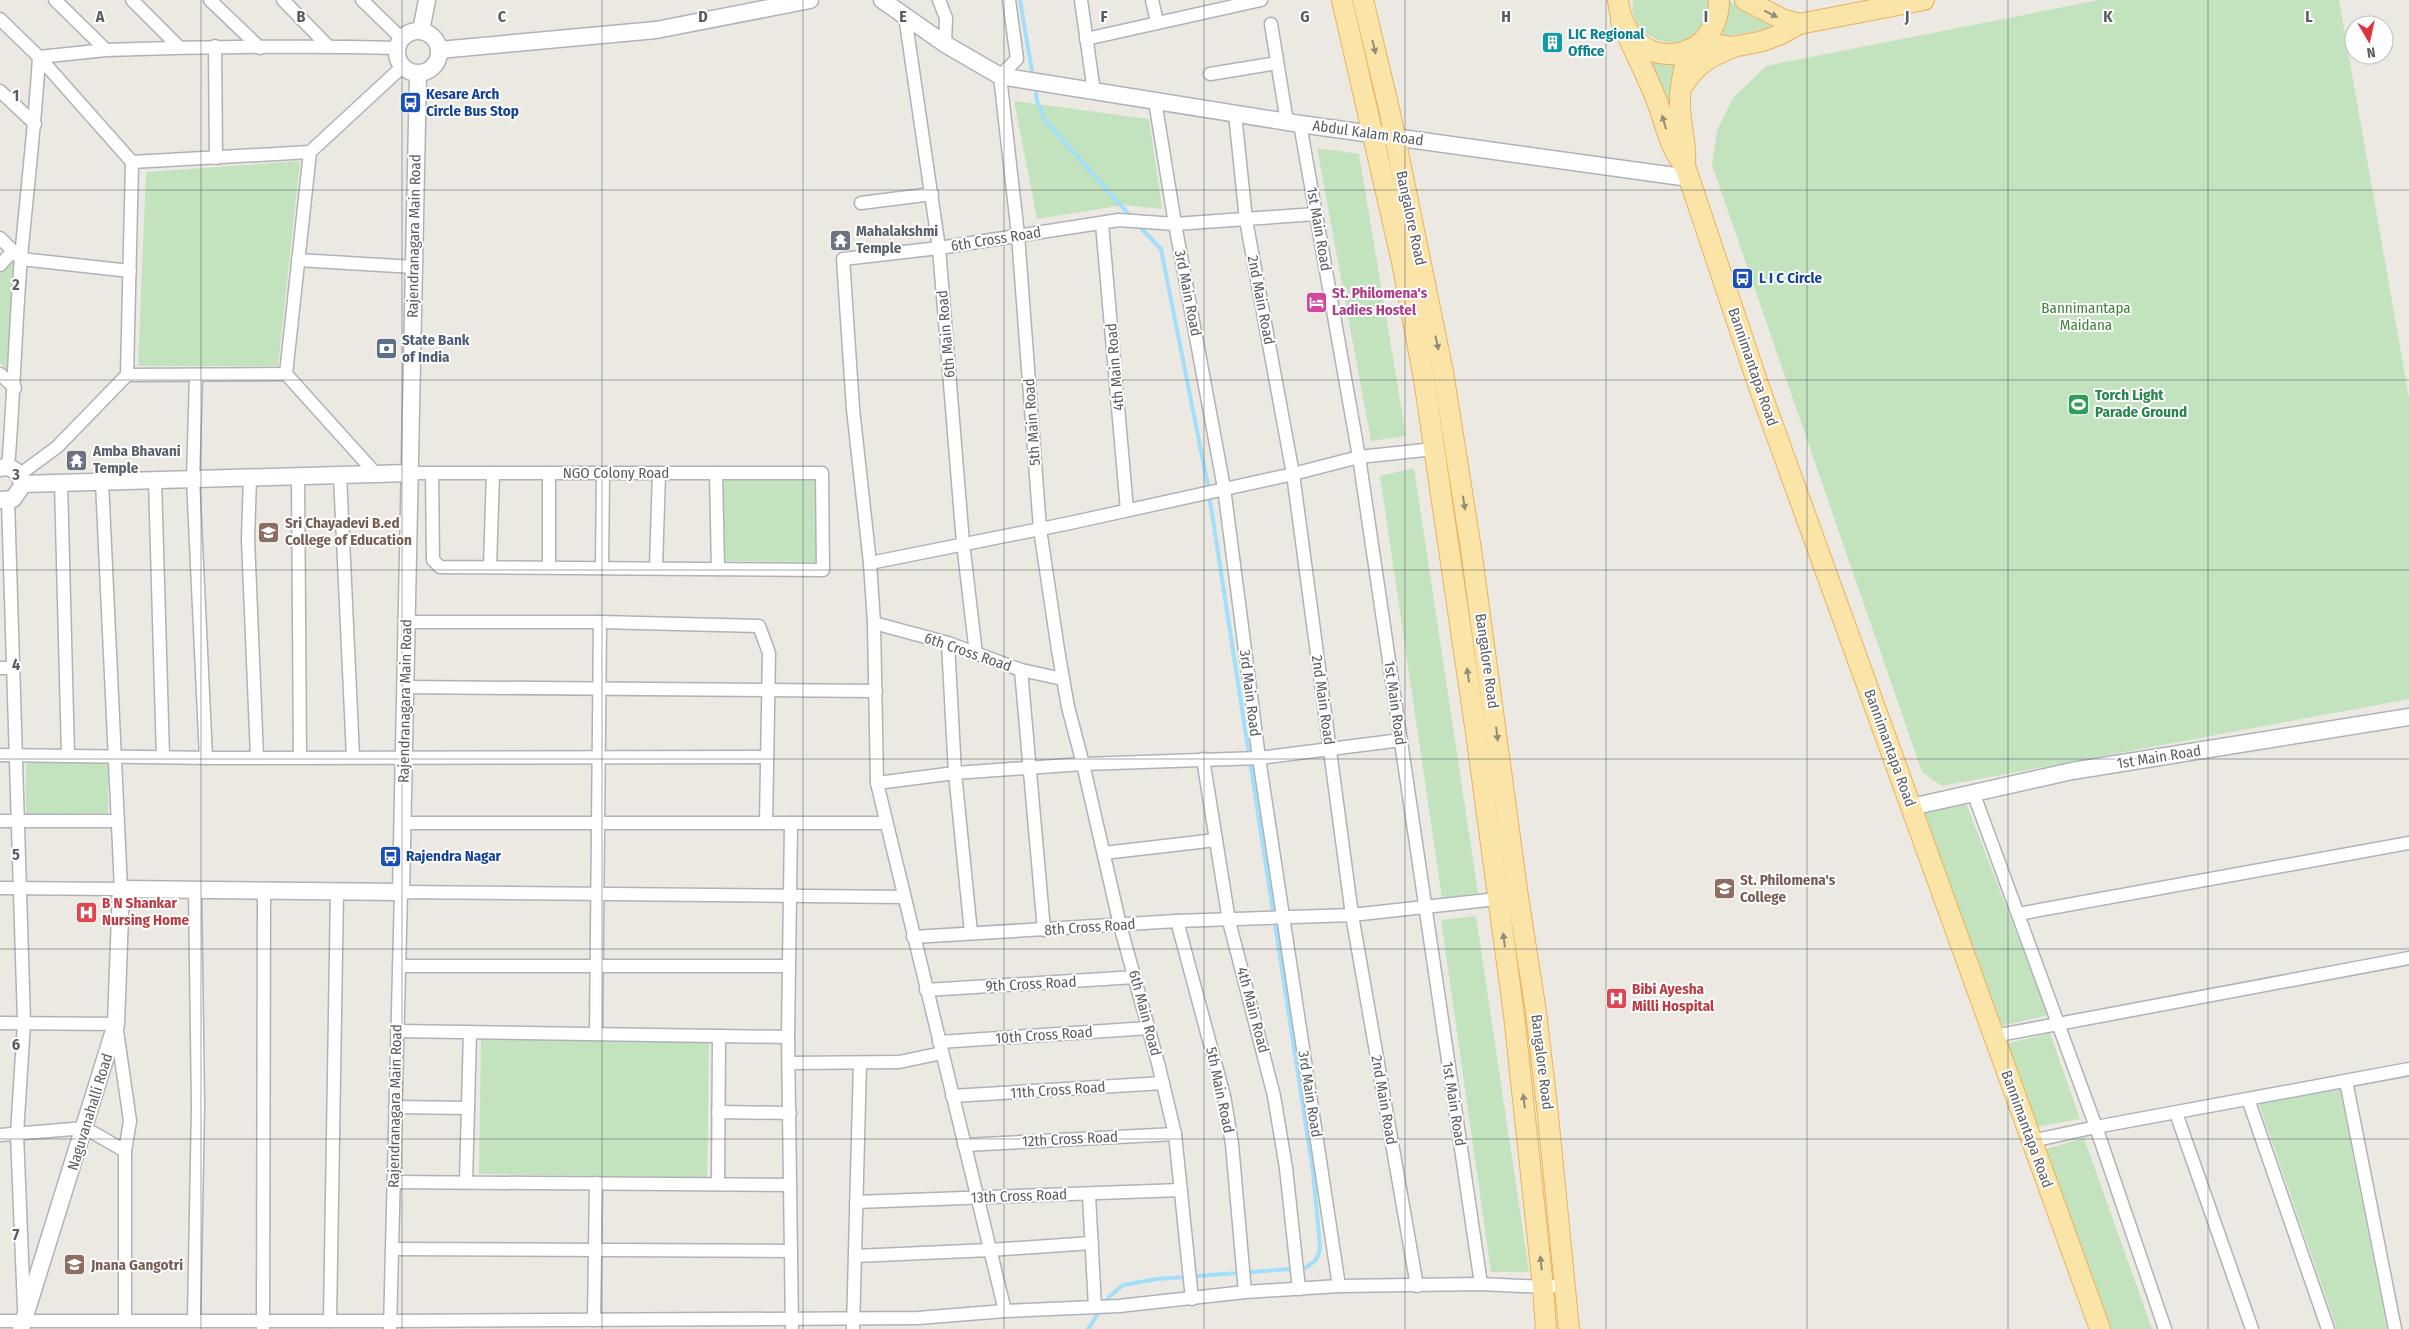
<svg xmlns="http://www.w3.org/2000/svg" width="2409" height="1329" font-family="'Fira Sans Condensed',sans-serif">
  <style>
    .green { fill: #c3e3bf }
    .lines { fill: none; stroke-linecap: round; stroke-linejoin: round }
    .stream { stroke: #a3dffa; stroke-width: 4 }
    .minor-casing { stroke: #afb3b7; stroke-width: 15 }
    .tertiary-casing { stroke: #afb3b7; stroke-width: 19 }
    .primary-casing { stroke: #eab25d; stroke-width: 22 }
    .minor { stroke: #fff; stroke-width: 12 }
    .tertiary { stroke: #fff; stroke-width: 16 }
    .primary { stroke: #fbe4a8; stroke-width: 20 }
    .oneway { fill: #928d7a }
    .grid { fill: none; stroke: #5a5e62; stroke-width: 1; stroke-opacity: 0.55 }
    .labels { text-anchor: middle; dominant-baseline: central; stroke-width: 4; stroke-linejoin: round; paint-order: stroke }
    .culture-label { font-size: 15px; font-weight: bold; fill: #0d838f; stroke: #fff; text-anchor: start }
    .transit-label { font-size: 15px; font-weight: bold; fill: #164399; stroke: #fff; text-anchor: start }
    .street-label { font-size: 15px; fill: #5a5e62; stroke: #fff }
    .worship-label { font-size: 15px; font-weight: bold; fill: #5b616d; stroke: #fff; text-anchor: start }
    .hotel-label { font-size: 15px; font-weight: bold; fill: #b23c85; stroke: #fff; text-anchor: start }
    .park-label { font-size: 15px; fill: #3e8239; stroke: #fff }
    .service-label { font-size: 15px; font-weight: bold; fill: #4e5e75; stroke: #fff; text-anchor: start }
    .leisure-label { font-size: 15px; font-weight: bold; fill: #27864d; stroke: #fff; text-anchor: start }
    .education-label { font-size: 15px; font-weight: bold; fill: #785e54; stroke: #fff; text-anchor: start }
    .health-label { font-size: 15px; font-weight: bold; fill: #be3a42; stroke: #fff; text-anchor: start }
    .grid-label { font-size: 16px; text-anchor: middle; font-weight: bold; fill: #5a5e62; stroke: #fff; stroke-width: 4; stroke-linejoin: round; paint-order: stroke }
  </style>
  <rect width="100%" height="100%" fill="#ece9e2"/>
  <g class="green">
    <path d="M 1633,0 L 1709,0 C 1708,7 1708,17 1705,23 C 1687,60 1626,40 1633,0 Z"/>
    <path d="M 1728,0 L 1753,17 L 1777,27 L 1717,38 L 1728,13 Z"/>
    <path d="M 2099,0 L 2339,0 L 2409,398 L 2409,699 L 1942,786 L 1922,772 L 1712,165 L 1717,130 L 1733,98 L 1766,66 Z"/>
    <path d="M 1645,56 L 1656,62 L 1680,64 L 1671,83 L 1670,105 Z"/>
    <path d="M 1014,101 L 1149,119 L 1162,209 L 1124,205 L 1037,219 Z"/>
    <path d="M 1317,148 L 1359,154 L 1406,436 L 1371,441 Z"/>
    <path d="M 300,161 L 278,366 L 138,366 L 146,172 Z"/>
    <path d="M 15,258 L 9,372 L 0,363 L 0,273 Z"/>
    <path d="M 1414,468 L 1478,893 L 1442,898 L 1380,476 Z"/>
    <path d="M 815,479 L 817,562 L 724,561 L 724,480 Z"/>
    <path d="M 108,762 L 108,813 L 26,814 L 26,763 Z"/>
    <path d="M 1966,803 L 2048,1015 L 2002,1026 L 1923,813 Z"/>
    <path d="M 1476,916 L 1529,1272 L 1491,1272 L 1441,920 Z"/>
    <path d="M 2050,1033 L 2080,1119 L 2036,1127 L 2005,1044 Z"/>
    <path d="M 481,1039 L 709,1043 L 707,1178 L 479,1174 Z"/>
    <path d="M 2340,1090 L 2387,1329 L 2337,1329 L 2259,1104 Z"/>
    <path d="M 2084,1138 L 2152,1329 L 2109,1329 L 2043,1150 Z"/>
  </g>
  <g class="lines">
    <g class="stream">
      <path d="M 1020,0 L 1033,77"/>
      <path d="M 1035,86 L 1037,101 L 1044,119 L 1133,219"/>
      <path d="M 1104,1304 L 1110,1296 L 1123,1285 L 1157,1279 L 1305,1268 C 1315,1262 1319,1258 1320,1246 L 1313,1172 L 1207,481 L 1161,249 L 1137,224"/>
      <path d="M 1088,1329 L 1101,1309"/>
    </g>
    <defs>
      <g id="minor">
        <path d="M 55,0 L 106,50 C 203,47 300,45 397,48"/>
        <path d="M 132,0 L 179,47"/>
        <path d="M 210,0 L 260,48"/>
        <path d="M 283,0 L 327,45"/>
        <path d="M 362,0 L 401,38"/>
        <path d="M 939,0 L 946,18 L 945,44"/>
        <path d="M 1009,0 L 1017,59 L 1000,76 L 1018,235 L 1040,529 L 1058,650 L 1068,707 L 1083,764 L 1120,925 L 1158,1063 L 1175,1134 L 1192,1299"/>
        <path d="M 1081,0 L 1094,92"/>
        <path d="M 1152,0 L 1157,22"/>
        <path d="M 905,16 L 939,248 L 963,543 L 976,654"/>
        <path d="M 0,19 L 39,57 L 132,162"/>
        <path d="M 1271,24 L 1287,122"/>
        <path d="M 1086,39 L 1261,0"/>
        <path d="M 215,46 L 216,158"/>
        <path d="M 1210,74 L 1277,63"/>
        <path d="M 0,91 L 35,124"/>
        <path d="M 1155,101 L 1175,224 L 1224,488 L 1259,758 L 1339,1286"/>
        <path d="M 1235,114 L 1246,220 L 1293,474 L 1352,915 L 1417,1286"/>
        <path d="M 1300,124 L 1359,457 L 1481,1284"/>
        <path d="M 310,152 L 286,374 L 376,474"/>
        <path d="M 861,203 L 932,194"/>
        <path d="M 1102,224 L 1127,510"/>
        <path d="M 0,238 L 21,259"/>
        <path d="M 21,259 L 130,271"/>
        <path d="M 298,260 L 414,267"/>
        <path d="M 0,265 L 13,251"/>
        <path d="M 0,374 L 15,388"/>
        <path d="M 127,375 L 286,374"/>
        <path d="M 196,376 L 193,479 L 206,758"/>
        <path d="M 8,467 C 14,398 15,328 21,258 C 27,191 35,125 39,57 L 106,50"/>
        <path d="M 409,473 L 822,473 L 823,570 L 440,567 L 433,560 L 432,473"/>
        <path d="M 549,473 L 549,567"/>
        <path d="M 716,473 L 718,569"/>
        <path d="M 19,475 L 57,447 L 127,375 L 132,162 L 310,152 L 402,67"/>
        <path d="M 340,475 L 353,756"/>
        <path d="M 298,476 L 300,757"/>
        <path d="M 250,477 L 248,539 L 257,757"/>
        <path d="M 155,480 L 163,757"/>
        <path d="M 61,483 L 68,755"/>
        <path d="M 8,500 L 24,1022 L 17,1134 L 24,1308"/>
        <path d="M 870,563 L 1070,523 L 1293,474 L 1359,457 L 1434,449"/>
        <path d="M 490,567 L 493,473"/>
        <path d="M 602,568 L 603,473"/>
        <path d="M 656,568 L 659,473"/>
        <path d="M 406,622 L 600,622 L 759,626 L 769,653 L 766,823"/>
        <path d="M 874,623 L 948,643 L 1021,670 L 1063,679"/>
        <path d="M 948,643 L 955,773 L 971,933"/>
        <path d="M 0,668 L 13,668"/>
        <path d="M 1021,670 L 1044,930"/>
        <path d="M 405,687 L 876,691"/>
        <path d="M 0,755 L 212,758 L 767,757"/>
        <path d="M 1203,759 L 1229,921 L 1274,1096 L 1286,1168 L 1299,1289"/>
        <path d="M 877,783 L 955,773 L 1083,764 L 1259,758 L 1401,740"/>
        <path d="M 1973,792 L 2096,1127 L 2165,1329"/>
        <path d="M 0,821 L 117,821"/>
        <path d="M 402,823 L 886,823"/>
        <path d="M 791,823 L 788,1037 L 792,1329"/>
        <path d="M 1104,853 L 1216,840"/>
        <path d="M 0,888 L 121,889 L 102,482"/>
        <path d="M 2018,914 L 2409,843"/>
        <path d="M 1177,921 L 1224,1096 L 1232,1144 L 1245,1292"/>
        <path d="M 913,937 L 1177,921 L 1352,915 L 1506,898"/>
        <path d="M 399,966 L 788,966"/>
        <path d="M 926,990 L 1135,977"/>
        <path d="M 0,1023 L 116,1024 L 130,1121 L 125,1151 L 125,1320"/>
        <path d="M 397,1031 L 788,1037"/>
        <path d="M 596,1034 L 600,622"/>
        <path d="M 1994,1036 L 2409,958"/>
        <path d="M 939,1042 L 1149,1028"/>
        <path d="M 789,1063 L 899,1062 L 942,1053"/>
        <path d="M 2346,1081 L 2395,1329"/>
        <path d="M 952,1096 L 1163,1083"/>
        <path d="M 2248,1099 L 2328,1329"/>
        <path d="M 395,1107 L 468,1108"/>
        <path d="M 718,1112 L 790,1113"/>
        <path d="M 2176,1113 L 2252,1329"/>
        <path d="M 0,1135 L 85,1128 L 125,1151"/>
        <path d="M 2032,1141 L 2096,1127 L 2409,1069"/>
        <path d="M 964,1145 L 1175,1134"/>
        <path d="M 394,1182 L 790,1185"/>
        <path d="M 466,1182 L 470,1032"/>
        <path d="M 718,1184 L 719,1036"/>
        <path d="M 1089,1195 L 1095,1307"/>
        <path d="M 856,1202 L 1181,1190"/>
        <path d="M 392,1249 L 791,1251"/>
        <path d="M 855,1256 L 990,1250 L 1092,1243"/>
        <path d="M 1005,1311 L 877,783 L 874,623 L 870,563 L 853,409 L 843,259 L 939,248 L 1119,220 L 1175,224 L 1316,214"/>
        <path d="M 194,1320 L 198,1106 L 195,890"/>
        <path d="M 594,1320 L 596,1183"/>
        <path d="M 0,1321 L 390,1321 L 918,1318 L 1005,1311 L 1119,1306 L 1245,1292 L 1339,1286 L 1481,1284 L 1543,1287 L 1566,1285"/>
        <path d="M 330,1321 L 337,891"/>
        <path d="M 263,1329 L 264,891"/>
        <path d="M 390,1329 L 401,892 L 904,897"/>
        <path d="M 853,1329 L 860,1063"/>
      </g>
      <g id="tertiary">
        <path d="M 882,0 L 945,44 L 1000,76 L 1300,124 L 1689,178"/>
        <circle cx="418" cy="52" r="21"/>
        <path d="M 421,31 L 427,0"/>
        <path d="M 439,50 L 656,30 L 810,0"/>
        <path d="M 0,468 C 13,465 21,473 22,486 L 13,499 L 0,500"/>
        <path d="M 22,484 L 409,473"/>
        <path d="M 1911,807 L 2072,771 L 2409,717"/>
        <path d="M 21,1329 L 116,1024 L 121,889 L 401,892 L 418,73"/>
      </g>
      <g id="primary">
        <path d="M 1342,0 L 1402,262 L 1424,379 L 1476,733 L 1514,1015 L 1543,1287 L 1546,1329"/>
        <path d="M 1363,0 L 1390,113 L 1443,372 L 1471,549 L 1518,897 L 1536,1012 L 1548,1115 L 1569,1329"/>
        <path d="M 1618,0 C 1626,75 1718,69 1719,0"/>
        <path d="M 1745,0 L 1782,19 L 1799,24"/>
        <path d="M 1621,21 C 1632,47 1646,73 1656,99 C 1666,123 1668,146 1685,166 L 1759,387 L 2100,1329"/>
        <path d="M 1700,43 L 1733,47 L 1763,41 L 1779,35 L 1799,24 L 1924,0"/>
        <path d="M 1684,84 C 1698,63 1708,58 1731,48"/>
        <path d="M 1685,166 C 1687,143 1680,126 1680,104 C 1679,86 1685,68 1688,50"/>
      </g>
    </defs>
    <use href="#minor" class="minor-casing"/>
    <use href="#tertiary" class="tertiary-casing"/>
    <use href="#primary" class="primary-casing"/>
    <use href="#minor" class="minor"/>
    <use href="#tertiary" class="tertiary"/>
    <use href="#primary" class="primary"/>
  </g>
  <defs><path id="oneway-solid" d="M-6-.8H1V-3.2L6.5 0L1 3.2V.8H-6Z" transform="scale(1.25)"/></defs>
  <g class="oneway">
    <use href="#oneway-solid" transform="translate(1771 14) rotate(26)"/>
    <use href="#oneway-solid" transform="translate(1374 47) rotate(77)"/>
    <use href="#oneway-solid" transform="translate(1664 122) rotate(-106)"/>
    <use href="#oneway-solid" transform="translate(1437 343) rotate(78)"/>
    <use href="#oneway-solid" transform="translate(1464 503) rotate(81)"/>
    <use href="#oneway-solid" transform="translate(1468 675) rotate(-98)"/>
    <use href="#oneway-solid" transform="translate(1497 734) rotate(83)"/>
    <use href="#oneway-solid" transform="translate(1504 940) rotate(-97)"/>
    <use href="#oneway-solid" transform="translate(1524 1101) rotate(-97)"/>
    <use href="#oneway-solid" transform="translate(1541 1263) rotate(-96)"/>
  </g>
  <path class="grid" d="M 201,0 L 201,1329M 402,0 L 402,1329M 602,0 L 602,1329M 803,0 L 803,1329M 1004,0 L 1004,1329M 1204,0 L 1204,1329M 1405,0 L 1405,1329M 1606,0 L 1606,1329M 1807,0 L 1807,1329M 2008,0 L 2008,1329M 2208,0 L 2208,1329M 0,190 L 2409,190M 0,380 L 2409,380M 0,570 L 2409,570M 0,759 L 2409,759M 0,949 L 2409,949M 0,1139 L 2409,1139"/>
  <defs>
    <symbol id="building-square" viewBox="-11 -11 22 22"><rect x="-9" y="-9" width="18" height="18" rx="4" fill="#0f9aa8" stroke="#fff"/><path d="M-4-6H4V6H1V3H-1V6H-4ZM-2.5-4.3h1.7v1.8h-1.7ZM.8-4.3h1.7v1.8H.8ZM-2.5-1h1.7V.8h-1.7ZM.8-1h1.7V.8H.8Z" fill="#fff"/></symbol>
    <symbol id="bus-square" viewBox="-11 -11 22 22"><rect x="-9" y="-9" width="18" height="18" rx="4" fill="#1a4fb4" stroke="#fff"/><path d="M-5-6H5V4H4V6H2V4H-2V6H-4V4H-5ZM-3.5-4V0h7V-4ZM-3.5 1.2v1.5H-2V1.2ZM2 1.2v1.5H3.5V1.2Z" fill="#fff"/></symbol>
    <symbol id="temple-square" viewBox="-11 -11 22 22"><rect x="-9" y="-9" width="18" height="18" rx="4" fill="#6b7280" stroke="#fff"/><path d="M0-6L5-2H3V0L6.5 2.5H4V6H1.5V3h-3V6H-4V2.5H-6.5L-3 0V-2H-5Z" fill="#fff"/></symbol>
    <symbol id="hotel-square" viewBox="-11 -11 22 22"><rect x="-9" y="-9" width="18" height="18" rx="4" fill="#d1479c" stroke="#fff"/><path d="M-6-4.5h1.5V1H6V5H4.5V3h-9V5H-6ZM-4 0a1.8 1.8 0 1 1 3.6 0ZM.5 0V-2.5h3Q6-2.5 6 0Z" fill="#fff"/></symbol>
    <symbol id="bank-square" viewBox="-11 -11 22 22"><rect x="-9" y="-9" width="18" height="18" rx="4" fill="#5c6f8a" stroke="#fff"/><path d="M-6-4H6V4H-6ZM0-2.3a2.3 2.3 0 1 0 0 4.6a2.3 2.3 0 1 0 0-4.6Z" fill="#fff"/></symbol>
    <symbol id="stadium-square" viewBox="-11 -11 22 22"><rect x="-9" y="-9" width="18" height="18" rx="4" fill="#2e9e5b" stroke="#fff"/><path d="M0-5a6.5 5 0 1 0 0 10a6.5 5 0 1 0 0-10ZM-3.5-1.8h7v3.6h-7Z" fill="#fff"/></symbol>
    <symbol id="university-square" viewBox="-11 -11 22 22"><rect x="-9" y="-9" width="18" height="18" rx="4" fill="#8d6e63" stroke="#fff"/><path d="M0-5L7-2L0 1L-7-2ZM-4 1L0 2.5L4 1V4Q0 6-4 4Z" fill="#fff"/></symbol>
    <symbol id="hospital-square" viewBox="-11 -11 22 22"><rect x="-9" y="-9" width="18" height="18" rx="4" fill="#e0444e" stroke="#fff"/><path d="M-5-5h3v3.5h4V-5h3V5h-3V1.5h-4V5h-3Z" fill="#fff"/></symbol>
    <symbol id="school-square" viewBox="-11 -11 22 22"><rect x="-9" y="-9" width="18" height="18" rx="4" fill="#8d6e63" stroke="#fff"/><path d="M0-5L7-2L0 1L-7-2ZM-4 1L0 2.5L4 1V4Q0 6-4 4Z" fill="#fff"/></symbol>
  </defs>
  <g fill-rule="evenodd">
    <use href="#building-square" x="1540" y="30" width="25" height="25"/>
    <use href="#bus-square" x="398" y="90" width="25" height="25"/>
    <use href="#temple-square" x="828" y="228" width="25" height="25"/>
    <use href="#bus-square" x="1730" y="266" width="25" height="25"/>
    <use href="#hotel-square" x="1304" y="290" width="25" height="25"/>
    <use href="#bank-square" x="374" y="336" width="25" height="25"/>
    <use href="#stadium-square" x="2066" y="392" width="25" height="25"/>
    <use href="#temple-square" x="64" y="448" width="25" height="25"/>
    <use href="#university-square" x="256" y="520" width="25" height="25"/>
    <use href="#bus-square" x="378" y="844" width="25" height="25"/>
    <use href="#university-square" x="1712" y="876" width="25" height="25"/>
    <use href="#hospital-square" x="74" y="900" width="25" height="25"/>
    <use href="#hospital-square" x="1604" y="986" width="25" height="25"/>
    <use href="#school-square" x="62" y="1252" width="25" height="25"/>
  </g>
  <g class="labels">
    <g class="culture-label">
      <text x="1568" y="34">LIC Regional<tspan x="1568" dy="17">Office</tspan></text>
    </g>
    <g class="transit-label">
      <text x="426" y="94">Kesare Arch<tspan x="426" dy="17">Circle Bus Stop</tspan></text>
      <text x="1759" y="278">L I C Circle</text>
      <text x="406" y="856">Rajendra Nagar</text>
    </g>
    <g class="street-label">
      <text transform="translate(1368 133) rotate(8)">Abdul Kalam Road</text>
      <text transform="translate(1411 218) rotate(78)">Bangalore Road</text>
      <text transform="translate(1319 229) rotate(80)">1st Main Road</text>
      <text transform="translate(414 236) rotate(-89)">Rajendranagara Main Road</text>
      <text transform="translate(996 239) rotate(-9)">6th Cross Road</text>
      <text transform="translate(1188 293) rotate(79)">3rd Main Road</text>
      <text transform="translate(1261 300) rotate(79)">2nd Main Road</text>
      <text transform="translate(946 334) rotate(-95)">6th Main Road</text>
      <text transform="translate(1115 367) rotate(-95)">4th Main Road</text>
      <text transform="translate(1753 367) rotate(71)">Bannimantapa Road</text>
      <text transform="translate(1032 422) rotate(-94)">5th Main Road</text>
      <text x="616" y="473">NGO Colony Road</text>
      <text transform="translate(968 652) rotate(19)">6th Cross Road</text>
      <text transform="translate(1487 661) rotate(82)">Bangalore Road</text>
      <text transform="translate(1250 693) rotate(83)">3rd Main Road</text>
      <text transform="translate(1323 700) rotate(82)">2nd Main Road</text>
      <text transform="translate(405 701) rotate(-89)">Rajendranagara Main Road</text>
      <text transform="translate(1395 703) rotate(82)">1st Main Road</text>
      <text transform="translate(1890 748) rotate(70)">Bannimantapa Road</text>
      <text transform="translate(2159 757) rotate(-9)">1st Main Road</text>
      <text transform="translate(1090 927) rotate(-4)">8th Cross Road</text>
      <text transform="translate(1031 984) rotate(-3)">9th Cross Road</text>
      <text transform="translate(1253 1010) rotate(75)">4th Main Road</text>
      <text transform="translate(1145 1013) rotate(75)">6th Main Road</text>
      <text transform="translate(1044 1035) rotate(-4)">10th Cross Road</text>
      <text transform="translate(1542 1062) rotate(83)">Bangalore Road</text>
      <text transform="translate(1058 1090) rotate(-4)">11th Cross Road</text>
      <text transform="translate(1220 1090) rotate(78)">5th Main Road</text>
      <text transform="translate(1310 1094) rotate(81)">3rd Main Road</text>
      <text transform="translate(1384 1100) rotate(80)">2nd Main Road</text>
      <text transform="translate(1454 1104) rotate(81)">1st Main Road</text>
      <text transform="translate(395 1106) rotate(-89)">Rajendranagara Main Road</text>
      <text transform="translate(90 1112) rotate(-73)">Naguvanahalli Road</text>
      <text transform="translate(2027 1129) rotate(70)">Bannimantapa Road</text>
      <text transform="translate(1070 1139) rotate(-3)">12th Cross Road</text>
      <text transform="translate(1019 1196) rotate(-2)">13th Cross Road</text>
    </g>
    <g class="worship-label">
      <text x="856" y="231">Mahalakshmi<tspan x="856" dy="17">Temple</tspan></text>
      <text x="93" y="451">Amba Bhavani<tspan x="93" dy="17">Temple</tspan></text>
    </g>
    <g class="hotel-label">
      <text x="1332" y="293">St. Philomena's<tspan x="1332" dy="17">Ladies Hostel</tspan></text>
    </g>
    <g class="park-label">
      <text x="2086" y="308">Bannimantapa<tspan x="2086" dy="17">Maidana</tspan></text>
    </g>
    <g class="service-label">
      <text x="402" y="340">State Bank<tspan x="402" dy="17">of India</tspan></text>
    </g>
    <g class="leisure-label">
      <text x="2095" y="395">Torch Light<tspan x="2095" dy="17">Parade Ground</tspan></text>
    </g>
    <g class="education-label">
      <text x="285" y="523">Sri Chayadevi B.ed<tspan x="285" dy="17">College of Education</tspan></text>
      <text x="1740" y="880">St. Philomena's<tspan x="1740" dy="17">College</tspan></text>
      <text x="91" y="1265">Jnana Gangotri</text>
    </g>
    <g class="health-label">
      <text x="102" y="903">B N Shankar<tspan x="102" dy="17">Nursing Home</tspan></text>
      <text x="1632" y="989">Bibi Ayesha<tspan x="1632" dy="17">Milli Hospital</tspan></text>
    </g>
  </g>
  <g class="grid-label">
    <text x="100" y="22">A</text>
    <text x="301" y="22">B</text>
    <text x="502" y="22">C</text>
    <text x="703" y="22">D</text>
    <text x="903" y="22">E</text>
    <text x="1104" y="22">F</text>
    <text x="1305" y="22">G</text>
    <text x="1506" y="22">H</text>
    <text x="1706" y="22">I</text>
    <text x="1907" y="22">J</text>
    <text x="2108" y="22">K</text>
    <text x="2309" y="22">L</text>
    <text x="16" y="101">1</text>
    <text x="16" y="290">2</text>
    <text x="16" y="480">3</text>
    <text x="16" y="670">4</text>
    <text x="16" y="860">5</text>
    <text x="16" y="1050">6</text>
    <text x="16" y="1240">7</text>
  </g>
  <g transform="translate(2369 40) rotate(171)"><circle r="24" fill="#ffffff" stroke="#bdbfc0"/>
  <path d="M0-4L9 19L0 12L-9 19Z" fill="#e0343b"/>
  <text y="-8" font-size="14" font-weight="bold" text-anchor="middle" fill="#5a5e62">N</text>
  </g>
</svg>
